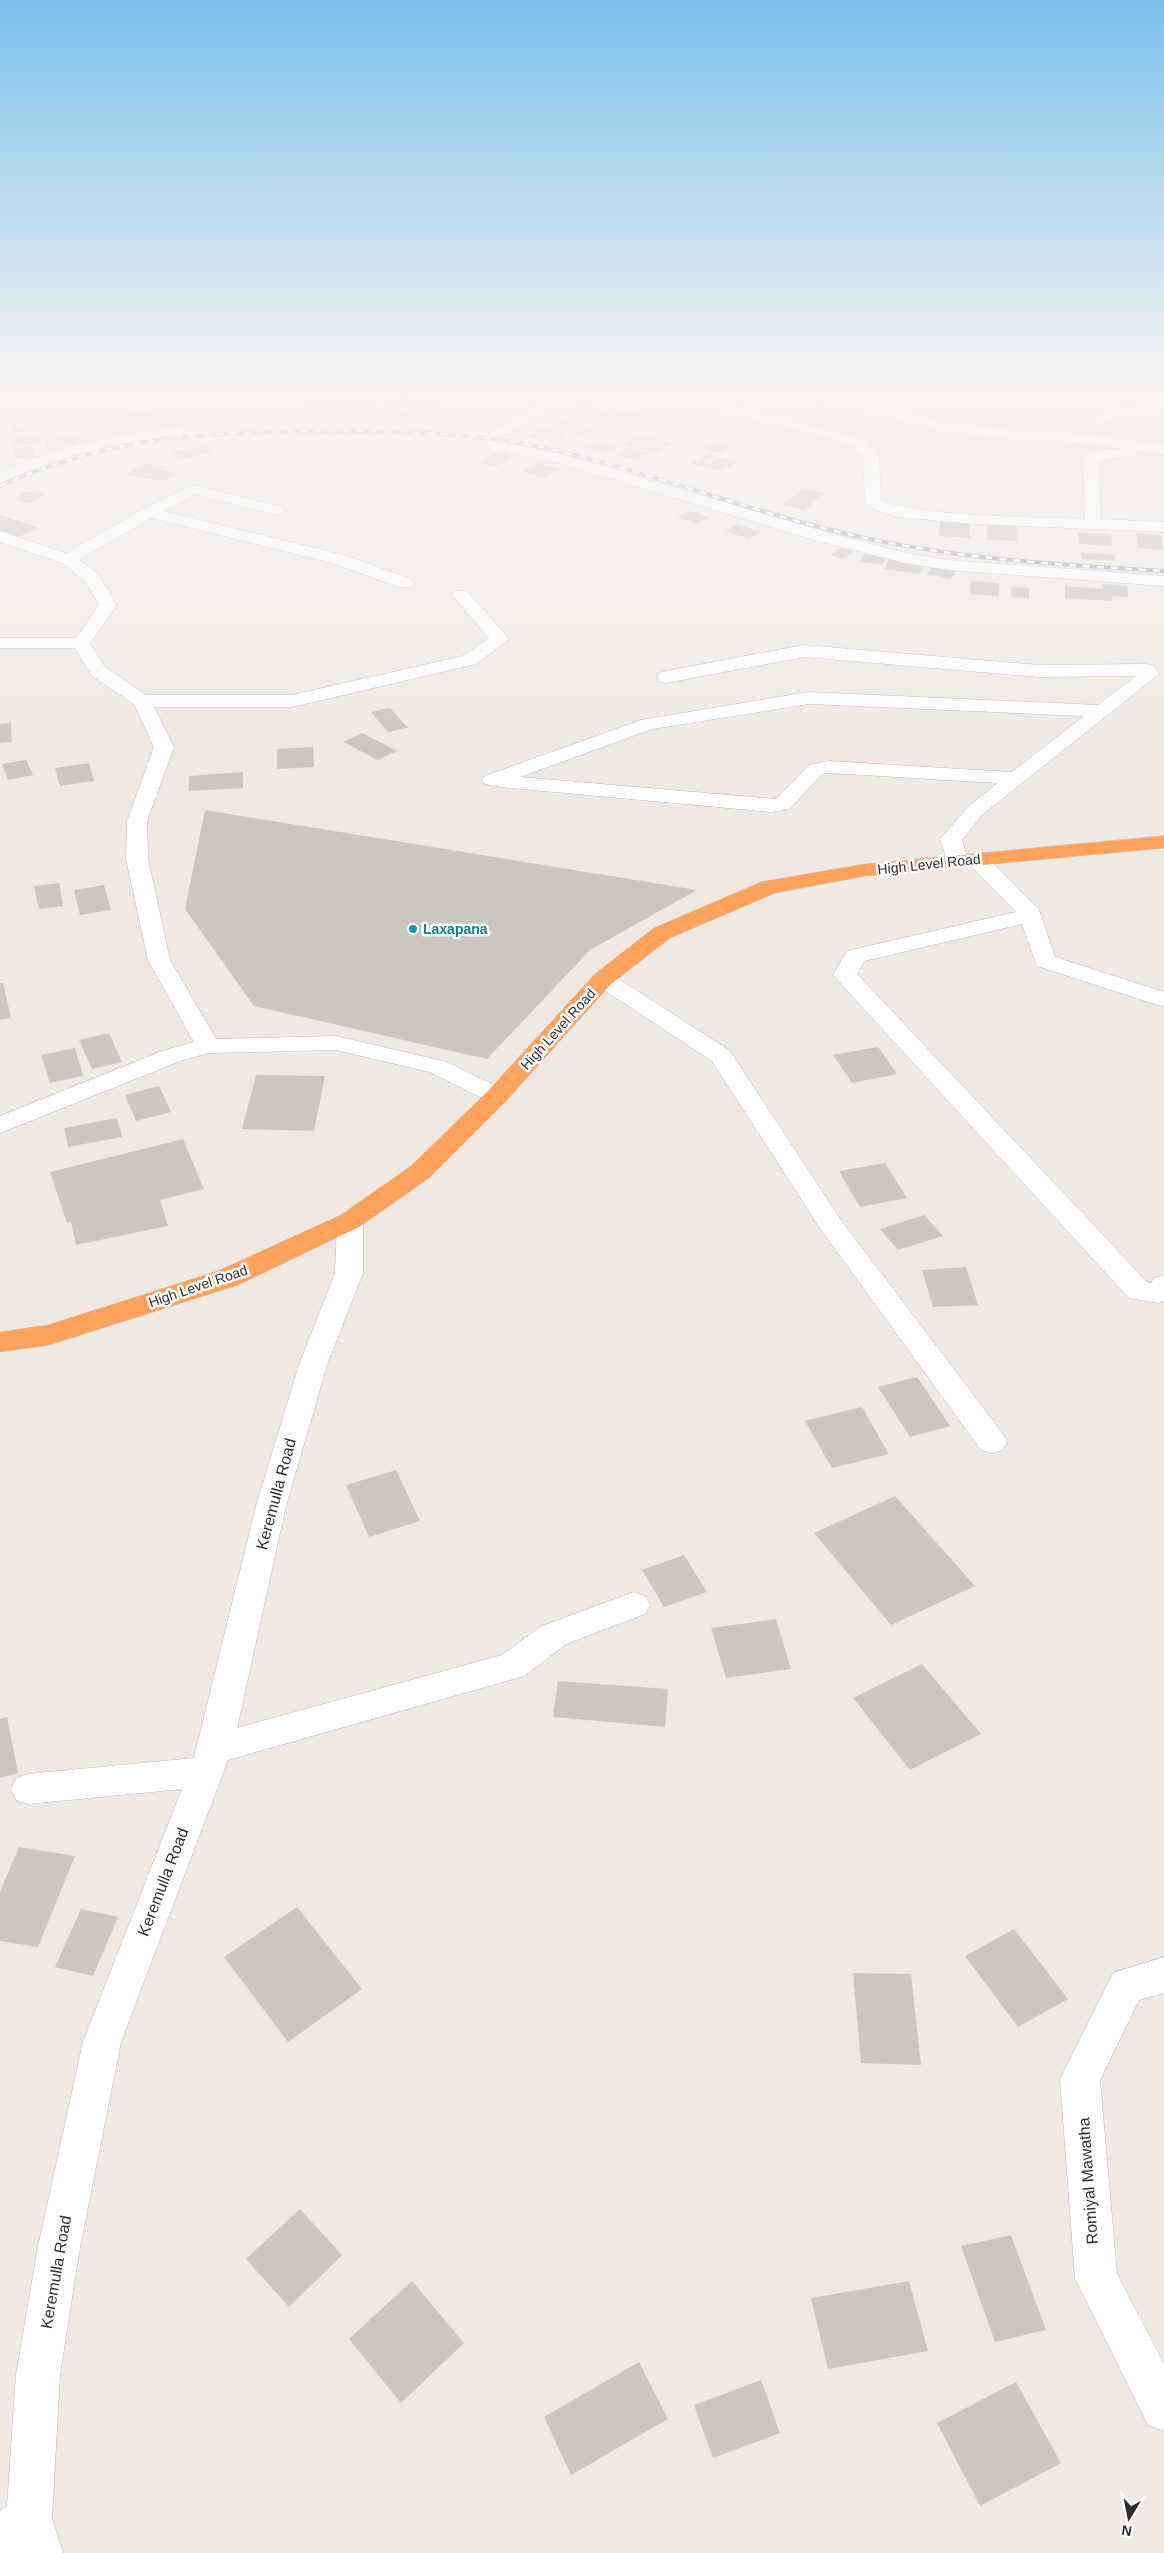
<svg xmlns="http://www.w3.org/2000/svg" width="1164" height="2553" font-family="Helvetica,sans-serif">
  <style>
    .building { fill: #cbc7bf }
    .lines { fill: none; stroke-linecap: round; stroke-linejoin: round }
    .minor-casing { stroke: #b4b7c1; stroke-width: 1 }
    .highway-casing { stroke: #c9c9c9; stroke-width: 1 }
    .minor { fill: #fff; fill-rule: evenodd }
    .highway { fill: #ffa35c; fill-rule: evenodd }
    .rail-casing { stroke: #a3a6b8; stroke-width: 4 }
    .rail { stroke: #fff; stroke-width: 2.5; stroke-dasharray: 7; stroke-linecap: butt }
    .culture-dot { fill: #0f9aa8; stroke: #fff; stroke-width: 2 }
    .labels { text-anchor: middle; dominant-baseline: central; stroke-width: 5; stroke-linejoin: round; paint-order: stroke }
    .street-label { font-size: 14px; fill: #2e2e2e; stroke: #fff }
    .culture-label { font-size: 14px; font-weight: bold; fill: #0d838f; stroke: #fff; text-anchor: start }
    .near-street-label { font-size: 16px; fill: #2e2e2e; stroke: #fff }
  </style>
  <rect width="100%" height="100%" fill="#efe9e1"/>
  <g class="building">
    <path d="M 403,393 L 423,400 L 404,407 L 384,400 Z"/>
    <path d="M 338,394 L 349,401 L 317,408 L 306,401 Z"/>
    <path d="M 356,403 L 378,409 L 366,414 L 345,408 Z"/>
    <path d="M 422,403 L 438,408 L 426,413 L 410,409 Z"/>
    <path d="M 583,407 L 612,414 L 602,420 L 573,414 Z"/>
    <path d="M 142,410 L 162,421 L 143,426 L 123,416 Z"/>
    <path d="M 407,411 L 418,414 L 404,420 L 393,417 Z"/>
    <path d="M 625,411 L 641,415 L 618,426 L 601,422 Z"/>
    <path d="M 452,415 L 473,420 L 462,426 L 440,421 Z"/>
    <path d="M 564,421 L 596,429 L 585,435 L 553,427 Z"/>
    <path d="M 174,423 L 178,430 L 162,432 L 158,425 Z"/>
    <path d="M 31,424 L 33,431 L 13,433 L 12,426 Z"/>
    <path d="M 541,428 L 566,433 L 552,442 L 527,436 Z"/>
    <path d="M 639,434 L 672,443 L 655,453 L 622,444 Z"/>
    <path d="M 40,435 L 42,443 L 12,446 L 11,438 Z"/>
    <path d="M 77,437 L 79,445 L 46,448 L 45,440 Z"/>
    <path d="M 596,440 L 617,447 L 604,453 L 582,447 Z"/>
    <path d="M 717,441 L 732,446 L 718,453 L 703,449 Z"/>
    <path d="M 33,446 L 34,457 L 14,459 L 13,448 Z"/>
    <path d="M 205,446 L 212,453 L 179,460 L 171,452 Z"/>
    <path d="M 629,447 L 650,453 L 637,460 L 616,455 Z"/>
    <path d="M 499,452 L 515,457 L 495,467 L 479,462 Z"/>
    <path d="M 710,453 L 718,455 L 704,462 L 726,468 L 720,471 L 690,464 Z"/>
    <path d="M 718,457 L 739,462 L 730,468 L 709,463 Z"/>
    <path d="M 147,463 L 166,467 L 160,470 L 177,474 L 165,481 L 125,475 Z"/>
    <path d="M 540,463 L 561,469 L 543,478 L 522,472 Z"/>
    <path d="M 804,488 L 825,493 L 804,510 L 782,505 Z"/>
    <path d="M 27,491 L 44,494 L 31,503 L 14,500 Z"/>
    <path d="M 689,511 L 709,517 L 697,524 L 677,517 Z"/>
    <path d="M 0,515 L 39,528 L 18,537 L 0,531 Z"/>
    <path d="M 940,519 L 970,520 L 970,538 L 939,536 Z"/>
    <path d="M 987,523 L 1016,525 L 1017,541 L 987,540 Z"/>
    <path d="M 738,524 L 761,532 L 749,539 L 725,531 Z"/>
    <path d="M 1078,533 L 1111,534 L 1112,546 L 1079,544 Z"/>
    <path d="M 1136,533 L 1161,535 L 1163,550 L 1138,548 Z"/>
    <path d="M 841,548 L 853,552 L 842,558 L 830,555 Z"/>
    <path d="M 864,553 L 886,556 L 883,565 L 860,562 Z"/>
    <path d="M 1081,553 L 1115,555 L 1115,561 L 1082,559 Z"/>
    <path d="M 889,559 L 924,563 L 920,574 L 884,569 Z"/>
    <path d="M 933,566 L 957,571 L 950,579 L 926,574 Z"/>
    <path d="M 971,581 L 999,583 L 999,596 L 970,594 Z"/>
    <path d="M 1103,584 L 1127,586 L 1128,597 L 1112,596 L 1112,601 L 1065,598 L 1065,586 L 1103,589 Z"/>
    <path d="M 1011,587 L 1029,588 L 1029,598 L 1011,597 Z"/>
    <path d="M 390,708 L 408,728 L 388,732 L 371,712 Z"/>
    <path d="M 11,723 L 12,742 L 0,743 L 0,724 Z"/>
    <path d="M 362,733 L 397,751 L 378,760 L 343,742 Z"/>
    <path d="M 313,747 L 314,767 L 277,769 L 277,749 Z"/>
    <path d="M 26,760 L 33,775 L 8,780 L 2,764 Z"/>
    <path d="M 89,763 L 94,781 L 60,786 L 55,768 Z"/>
    <path d="M 243,772 L 243,788 L 189,791 L 189,776 Z"/>
    <path d="M 205,810 L 697,890 L 590,950 L 487,1059 L 254,1006 L 185,909 Z"/>
    <path d="M 59,883 L 63,906 L 39,909 L 34,886 Z"/>
    <path d="M 104,885 L 111,910 L 80,915 L 74,890 Z"/>
    <path d="M 0,983 L 3,983 L 11,1018 L 0,1020 Z"/>
    <path d="M 109,1033 L 122,1062 L 92,1069 L 79,1040 Z"/>
    <path d="M 878,1047 L 897,1074 L 852,1083 L 833,1055 Z"/>
    <path d="M 75,1048 L 83,1076 L 50,1083 L 41,1055 Z"/>
    <path d="M 256,1075 L 325,1076 L 314,1131 L 242,1129 Z"/>
    <path d="M 159,1086 L 171,1112 L 136,1121 L 125,1095 Z"/>
    <path d="M 117,1118 L 122,1137 L 68,1147 L 64,1128 Z"/>
    <path d="M 183,1139 L 204,1189 L 160,1200 L 168,1226 L 76,1245 L 71,1222 L 67,1223 L 50,1172 Z"/>
    <path d="M 885,1163 L 907,1198 L 860,1207 L 839,1171 Z"/>
    <path d="M 924,1215 L 943,1236 L 898,1250 L 880,1229 Z"/>
    <path d="M 966,1267 L 978,1305 L 933,1307 L 922,1270 Z"/>
    <path d="M 917,1377 L 950,1426 L 910,1437 L 878,1387 Z"/>
    <path d="M 862,1407 L 889,1454 L 832,1468 L 805,1421 Z"/>
    <path d="M 396,1470 L 420,1521 L 369,1537 L 346,1485 Z"/>
    <path d="M 895,1496 L 975,1586 L 891,1625 L 814,1533 Z"/>
    <path d="M 684,1555 L 707,1592 L 664,1607 L 642,1570 Z"/>
    <path d="M 776,1619 L 791,1669 L 726,1678 L 711,1628 Z"/>
    <path d="M 922,1664 L 981,1734 L 910,1770 L 853,1698 Z"/>
    <path d="M 558,1681 L 668,1689 L 665,1727 L 553,1717 Z"/>
    <path d="M 7,1717 L 18,1773 L 0,1778 L 0,1719 Z"/>
    <path d="M 19,1847 L 75,1856 L 38,1947 L 0,1941 L 0,1892 Z"/>
    <path d="M 297,1907 L 362,1989 L 288,2042 L 224,1957 Z"/>
    <path d="M 81,1909 L 118,1917 L 93,1976 L 55,1967 Z"/>
    <path d="M 1014,1929 L 1068,1999 L 1018,2027 L 965,1956 Z"/>
    <path d="M 853,1973 L 911,1974 L 921,2065 L 861,2063 Z"/>
    <path d="M 300,2209 L 342,2255 L 289,2307 L 246,2259 Z"/>
    <path d="M 1011,2235 L 1046,2330 L 995,2342 L 961,2246 Z"/>
    <path d="M 412,2281 L 464,2343 L 401,2403 L 349,2339 Z"/>
    <path d="M 909,2281 L 928,2351 L 828,2369 L 811,2298 Z"/>
    <path d="M 639,2362 L 668,2419 L 571,2475 L 544,2417 Z"/>
    <path d="M 761,2380 L 780,2433 L 713,2458 L 694,2405 Z"/>
    <path d="M 1016,2382 L 1061,2463 L 980,2506 L 937,2423 Z"/>
  </g>
  <g class="lines">
    <defs>
      <g id="minor">
        <path d="M 561,393 L 579,393 L 498,439 L 501,442 L 564,455 L 833,534 L 905,553 L 948,560 L 1164,576 L 1164,586 L 948,570 L 905,563 L 821,542 L 555,462 L 491,449 L 481,438 Z"/>
        <path d="M 657,393 L 682,393 L 863,439 L 879,456 L 881,499 C 905,517 1047,517 1085,519 L 1083,460 C 1093,446 1120,447 1136,451 L 1138,454 L 1136,457 L 1105,459 L 1099,462 L 1101,519 L 1164,522 L 1164,532 L 974,524 L 897,517 L 875,510 L 865,501 L 863,457 L 853,445 L 659,396 Z"/>
        <path d="M 800,393 L 826,393 L 945,422 L 1004,429 L 1089,434 L 1164,444 L 1164,454 L 1089,444 L 1004,439 L 945,432 L 802,396 Z"/>
        <path d="M 1164,402 L 1164,410 L 1102,422 L 1094,417 L 1102,412 Z"/>
        <path d="M 178,426 L 183,428 L 186,431 L 183,434 L 106,446 L 47,463 L 0,483 L 0,472 C 60,446 114,436 178,426 Z"/>
        <path d="M 193,485 L 283,507 L 285,510 L 277,515 L 195,495 L 164,511 L 344,555 L 411,579 L 414,583 L 411,587 L 399,587 L 332,563 L 151,518 L 79,560 L 98,574 L 117,605 L 90,643 L 105,667 L 146,695 L 292,695 L 463,656 L 489,638 L 452,595 L 455,591 L 467,591 L 509,639 L 476,664 L 292,707 L 154,707 L 174,747 L 147,821 L 148,859 L 170,960 L 216,1039 L 336,1036 L 447,1062 L 506,1091 L 509,1096 L 506,1101 L 497,1104 L 488,1101 L 430,1072 L 336,1050 L 209,1053 L 183,1060 L 0,1133 L 0,1116 L 165,1050 L 194,1042 L 148,960 L 126,859 L 127,821 L 154,747 L 134,704 L 91,675 L 75,648 L 0,648 L 0,638 L 76,638 L 99,605 L 85,581 L 62,563 L 0,542 L 0,531 L 66,553 L 143,509 Z"/>
        <path d="M 804,645 L 1039,665 L 1147,664 L 1154,666 L 1159,674 L 983,814 L 962,840 L 967,857 L 976,853 L 984,854 L 1039,910 L 1055,957 L 1164,992 L 1164,1007 L 1037,966 L 1022,924 L 864,961 L 857,974 L 1147,1282 L 1151,1283 L 1154,1278 L 1164,1276 L 1164,1301 L 1159,1303 L 1129,1298 L 833,975 L 847,951 L 1016,912 L 967,862 L 965,866 L 957,867 L 949,866 L 940,839 L 969,806 L 998,783 L 828,773 L 822,774 L 789,809 L 771,812 L 501,787 L 485,784 L 482,780 L 485,776 L 641,720 L 809,692 L 1098,705 L 1136,676 L 1039,677 L 804,657 L 666,683 L 659,681 L 657,677 L 659,673 L 666,671 ZM 809,704 L 1084,716 L 1012,772 L 828,761 L 809,765 L 776,799 L 520,777 L 652,729 Z"/>
        <path d="M 603,972 L 611,974 L 730,1051 L 840,1219 L 1003,1434 L 1007,1442 L 1003,1450 L 992,1453 L 981,1450 L 822,1231 L 712,1061 L 595,984 L 591,979 L 595,974 Z"/>
        <path d="M 350,1212 L 359,1215 L 363,1221 L 363,1273 L 327,1365 L 286,1506 L 237,1728 L 502,1655 L 542,1626 L 634,1592 L 645,1596 L 650,1605 L 645,1614 L 566,1644 L 524,1676 L 228,1760 L 121,2042 L 80,2247 L 60,2375 L 52,2518 L 63,2553 L 0,2553 L 0,2511 L 7,2506 L 16,2375 L 38,2247 L 83,2042 L 182,1789 L 28,1804 L 16,1800 L 11,1789 L 16,1778 L 28,1774 L 194,1758 L 256,1506 L 299,1365 L 335,1273 L 337,1221 L 341,1215 Z"/>
        <path d="M 1164,1957 L 1164,1993 L 1139,2000 L 1100,2080 L 1117,2274 L 1164,2364 L 1164,2431 L 1148,2425 L 1075,2278 L 1060,2079 L 1113,1973 Z"/>
      </g>
      <path id="highway" d="M 1164,836 L 1164,848 L 865,876 L 775,893 L 670,938 L 611,984 L 506,1101 L 429,1178 L 359,1227 L 238,1285 L 49,1345 L 0,1352 L 0,1332 L 48,1325 L 218,1271 L 341,1215 L 411,1166 L 488,1091 L 595,974 L 654,928 L 761,882 L 865,864 Z"/>
    </defs>
    <use href="#minor" class="minor-casing"/>
    <use href="#highway" class="highway-casing"/>
    <use href="#minor" class="minor"/>
    <use href="#highway" class="highway"/>
    <defs>
      <path id="rail" d="M 0,486 C 112,435 217,431 338,431 C 406,431 474,433 540,447 C 647,470 749,512 856,536 C 958,559 1060,565 1164,571"/>
    </defs>
    <use href="#rail" class="rail-casing"/>
    <use href="#rail" class="rail"/>
  </g>
  <linearGradient id="sky" x2="0" y2="1"><stop stop-color="#7abfeb"/><stop offset="0.52" stop-color="#f8f5f2"/><stop offset="1" stop-color="#f8f5f2" stop-opacity="0"/></linearGradient>
  <rect width="1164" height="751" fill="url(#sky)"/>
  <circle class="culture-dot" cx="413" cy="929" r="5"/>
  <g class="labels">
    <g class="street-label">
      <text transform="translate(929 864) rotate(-6)">High Level Road</text>
      <text transform="translate(558 1029) rotate(-48)">High Level Road</text>
      <text transform="translate(198 1286) rotate(-19)">High Level Road</text>
    </g>
    <g class="culture-label">
      <text x="423" y="929">Laxapana</text>
    </g>
    <g class="near-street-label">
      <text transform="translate(276 1494) rotate(-75)">Keremulla Road</text>
      <text transform="translate(163 1882) rotate(-69)">Keremulla Road</text>
      <text transform="translate(1088 2181) rotate(-94)">Romiyal Mawatha</text>
      <text transform="translate(56 2272) rotate(-80)">Keremulla Road</text>
    </g>
  </g>
  <g transform="translate(1129 2518) rotate(190)" stroke="#ffffff" stroke-width="4" paint-order="stroke">
  <path d="M0-4L9 19L0 12L-9 19Z" fill="#2e2e2e"/>
  <text y="-8" font-size="14" font-weight="bold" text-anchor="middle" fill="#2e2e2e">N</text>
  </g>
</svg>
